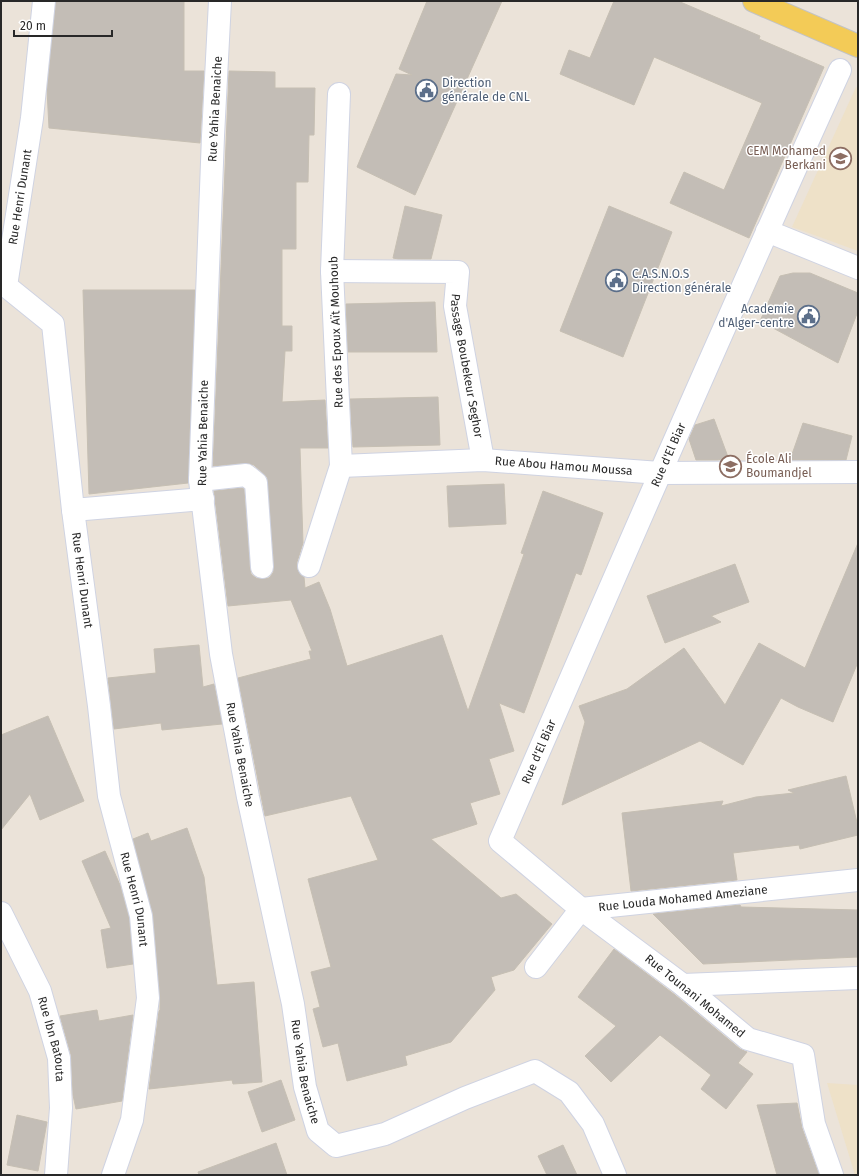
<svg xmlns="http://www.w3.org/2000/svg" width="859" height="1176" font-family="'Fira Sans',sans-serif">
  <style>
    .education { fill: #eee1c8 }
    .building { fill: #c3bdb6; stroke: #c6bfb3 }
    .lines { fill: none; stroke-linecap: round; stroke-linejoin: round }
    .street-casing { stroke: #cfd3e2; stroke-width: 24 }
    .primary-casing { stroke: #c3c3c3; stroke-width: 24 }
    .street { stroke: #fff; stroke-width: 22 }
    .primary { stroke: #f3cb57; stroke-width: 22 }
    .labels { text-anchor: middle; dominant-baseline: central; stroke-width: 3; stroke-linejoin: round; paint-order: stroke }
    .service-label { font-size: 12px; fill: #4e5e75; stroke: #fff; text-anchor: start }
    .street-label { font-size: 12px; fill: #282828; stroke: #fff }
    .education-label { font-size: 12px; fill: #785e54; stroke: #fff; text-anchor: end }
  </style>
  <rect width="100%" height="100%" fill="#ebe3d9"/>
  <g class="education">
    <path d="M 856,87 L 858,88 L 858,251 L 792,227 Z"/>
    <path d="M 827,1083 L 858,1085 L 858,1175 L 855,1175 Z"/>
  </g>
  <g class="building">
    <path d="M 56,1 L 184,1 L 184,71 L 204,71 L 200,143 L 49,128 L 47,90 Z"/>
    <path d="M 427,1 L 502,1 L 415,195 L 357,167 L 396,74 L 412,75 L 399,69 Z"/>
    <path d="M 614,1 L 678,1 L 760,36 L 759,39 L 824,67 L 749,238 L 670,203 L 684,172 L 724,190 L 762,103 L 654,57 L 634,105 L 560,74 L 569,50 L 590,58 Z"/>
    <path d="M 229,71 L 275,72 L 275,88 L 315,88 L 314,135 L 309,135 L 308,182 L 296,182 L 296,249 L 282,249 L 282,326 L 292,326 L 292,351 L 285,351 L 282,402 L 325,400 L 328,448 L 300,448 L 303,543 L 297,562 L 297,568 L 300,574 L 304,577 L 305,588 L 319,582 L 330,609 L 347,666 L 442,635 L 468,711 L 524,554 L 521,553 L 543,491 L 603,513 L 581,575 L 576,573 L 524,713 L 499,703 L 514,751 L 489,759 L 500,794 L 470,803 L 477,824 L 431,839 L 501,898 L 516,894 L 552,924 L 514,970 L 491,977 L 495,990 L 451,1042 L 405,1056 L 407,1065 L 347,1081 L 338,1043 L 323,1047 L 313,1009 L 320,1007 L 311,972 L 331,967 L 308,879 L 378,860 L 351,796 L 265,816 L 238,678 L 311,659 L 309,651 L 312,651 L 291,600 L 228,606 L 214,491 L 242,488 L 244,489 L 250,568 L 251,574 L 256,578 L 262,579 L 269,578 L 273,573 L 274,566 L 267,477 L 254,465 L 245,463 L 213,466 Z"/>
    <path d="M 405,206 L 442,215 L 431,259 L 398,259 L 393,258 Z"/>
    <path d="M 609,206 L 672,232 L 623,357 L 560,331 Z"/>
    <path d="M 793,273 L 810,273 L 858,293 L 858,311 L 838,363 L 760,321 L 780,276 Z"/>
    <path d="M 83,290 L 195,290 L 188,483 L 89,494 Z"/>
    <path d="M 435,302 L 437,352 L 348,352 L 346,304 Z"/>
    <path d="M 438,397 L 440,445 L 353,447 L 350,399 Z"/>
    <path d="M 714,419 L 728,457 L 718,460 L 696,460 L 689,439 L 695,425 Z"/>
    <path d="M 803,423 L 852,436 L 846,460 L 790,460 Z"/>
    <path d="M 504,484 L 506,524 L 449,527 L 447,486 Z"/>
    <path d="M 858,543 L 858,662 L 833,722 L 798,707 L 781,698 L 743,765 L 700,741 L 562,805 L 585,722 L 579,706 L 627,689 L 684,648 L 725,705 L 759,643 L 805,668 Z"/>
    <path d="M 735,564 L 749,602 L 711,616 L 721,622 L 665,643 L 647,596 Z"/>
    <path d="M 199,645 L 203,687 L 214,684 L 222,724 L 162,730 L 161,723 L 114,729 L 108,678 L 156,673 L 154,649 Z"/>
    <path d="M 48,716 L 84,801 L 40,820 L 30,794 L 1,830 L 1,735 Z"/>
    <path d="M 846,776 L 858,827 L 858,835 L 800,849 L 799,845 L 733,853 L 737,880 L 631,891 L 622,813 L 723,801 L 721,806 L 756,797 L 794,793 L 788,790 Z"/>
    <path d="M 187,828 L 204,877 L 217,985 L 254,982 L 262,1082 L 233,1084 L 232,1080 L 149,1089 L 159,1011 L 160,1010 L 160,997 L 153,915 L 133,839 L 148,833 L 151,841 Z"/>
    <path d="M 105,851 L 120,885 L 129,918 L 133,964 L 107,968 L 101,930 L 111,928 L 82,861 Z"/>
    <path d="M 740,905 L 741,907 L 858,910 L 858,957 L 703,964 L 653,914 Z"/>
    <path d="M 614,949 L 675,995 L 740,1049 L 747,1052 L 738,1063 L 753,1074 L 726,1109 L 701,1089 L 711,1075 L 660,1035 L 611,1082 L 585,1056 L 616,1026 L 578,997 Z"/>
    <path d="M 97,1010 L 99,1021 L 133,1015 L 122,1101 L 76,1109 L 73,1095 L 71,1055 L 60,1016 Z"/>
    <path d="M 281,1080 L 295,1120 L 262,1132 L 248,1092 Z"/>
    <path d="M 797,1103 L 802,1128 L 819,1175 L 777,1175 L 757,1105 Z"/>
    <path d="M 17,1115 L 47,1122 L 38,1171 L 7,1165 Z"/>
    <path d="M 276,1143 L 287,1175 L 199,1175 L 198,1172 Z"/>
    <path d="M 563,1145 L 577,1175 L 547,1175 L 538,1156 Z"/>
  </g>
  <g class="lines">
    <defs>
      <g id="street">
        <path id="s1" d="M 44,1 L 32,118 L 6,286 L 53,324 L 73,510 L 99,706 L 109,796 L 141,916 L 148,998 L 132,1120 L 113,1175"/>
        <path id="s2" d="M 220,1 L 213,136 L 200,480 L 221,654 L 248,797 L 293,1004 L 305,1087 L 318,1131 L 336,1146 L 385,1134 L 465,1098 L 535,1071 L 569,1092 L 593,1124 L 615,1175"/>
        <path d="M 767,231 L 858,268"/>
        <path id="s3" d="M 332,271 L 458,272 L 455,306 L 483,460"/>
        <path id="s4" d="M 341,466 L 483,460 L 660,473 L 858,472"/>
        <path d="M 200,480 L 246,475 L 256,483 L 262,567"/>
        <path d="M 73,510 L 203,499"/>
        <path d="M 309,566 L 341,466 L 332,271 L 339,94"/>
        <path id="s5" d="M 1,913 L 40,991 L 59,1058 L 61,1108 L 56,1175"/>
        <path id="s6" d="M 536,967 L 581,909 L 858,880"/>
        <path d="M 683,985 L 858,978"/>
        <path id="s7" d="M 832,1175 L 814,1124 L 803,1055 L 748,1039 L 683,985 L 581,909 L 500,841 C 612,583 724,325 840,70"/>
      </g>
      <path id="primary" d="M 754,1 L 858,46"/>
    </defs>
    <use href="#street" class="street-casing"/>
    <use href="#primary" class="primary-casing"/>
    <use href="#street" class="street"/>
    <use href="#primary" class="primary"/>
  </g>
  <defs>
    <symbol id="civic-ring" viewBox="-11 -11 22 22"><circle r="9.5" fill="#fff" stroke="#5c6f8a" stroke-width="1.5"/><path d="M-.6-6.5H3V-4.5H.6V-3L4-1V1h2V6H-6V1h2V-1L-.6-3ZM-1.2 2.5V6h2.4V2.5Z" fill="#5c6f8a"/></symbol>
    <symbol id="school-ring" viewBox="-11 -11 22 22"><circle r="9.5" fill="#fff" stroke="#8d6e63" stroke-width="1.5"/><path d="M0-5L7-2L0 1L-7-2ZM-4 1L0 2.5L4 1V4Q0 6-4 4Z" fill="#8d6e63"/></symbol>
  </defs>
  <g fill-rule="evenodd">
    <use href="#civic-ring" x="414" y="78" width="25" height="25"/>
    <use href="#school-ring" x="828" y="146" width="25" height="25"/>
    <use href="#civic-ring" x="604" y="268" width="25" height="25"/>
    <use href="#civic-ring" x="796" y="304" width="25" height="25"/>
    <use href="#school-ring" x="718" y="454" width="25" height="25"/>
  </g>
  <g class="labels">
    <g class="service-label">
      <text x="442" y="83">Direction<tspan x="442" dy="14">générale de CNL</tspan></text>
      <text x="632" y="274">C.A.S.N.O.S<tspan x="632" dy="14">Direction générale</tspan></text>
      <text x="794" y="309" text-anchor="end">Academie<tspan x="794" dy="14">d'Alger-centre</tspan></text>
    </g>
    <g class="street-label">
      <text transform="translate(215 109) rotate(-87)">Rue Yahia Benaiche</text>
      <text transform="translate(20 197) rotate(-81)">Rue Henri Dunant</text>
      <text transform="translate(336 332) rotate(-92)">Rue des Epoux Aït Mouhoub</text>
      <text stroke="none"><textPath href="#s3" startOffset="221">Passage Boubekeur Seghor</textPath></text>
      <text transform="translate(203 433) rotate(-89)">Rue Yahia Benaiche</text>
      <text stroke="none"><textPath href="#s7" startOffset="920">Rue d'El Biar</textPath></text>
      <text stroke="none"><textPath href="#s4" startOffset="223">Rue Abou Hamou Moussa</textPath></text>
      <text stroke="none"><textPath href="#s1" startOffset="606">Rue Henri Dunant</textPath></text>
      <text stroke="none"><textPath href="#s7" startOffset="596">Rue d'El Biar</textPath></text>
      <text stroke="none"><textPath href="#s2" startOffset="757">Rue Yahia Benaiche</textPath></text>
      <text stroke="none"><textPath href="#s6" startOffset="176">Rue Louda Mohamed Ameziane</textPath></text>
      <text stroke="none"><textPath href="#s1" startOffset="930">Rue Henri Dunant</textPath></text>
      <text transform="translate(695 996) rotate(39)">Rue Tounani Mohamed</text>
      <text stroke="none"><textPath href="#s5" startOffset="137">Rue Ibn Batouta</textPath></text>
      <text stroke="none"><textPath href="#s2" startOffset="1081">Rue Yahia Benaiche</textPath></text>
    </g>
    <g class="education-label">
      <text x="826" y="151">CEM Mohamed<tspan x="826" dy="14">Berkani</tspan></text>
      <text x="746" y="459" text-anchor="start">École Ali<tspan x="746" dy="14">Boumandjel</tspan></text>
    </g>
  </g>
  <rect width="859" height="1176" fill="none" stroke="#282828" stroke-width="4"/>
  <path d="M14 30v6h98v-6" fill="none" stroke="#282828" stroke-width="2"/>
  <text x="20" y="30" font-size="12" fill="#282828" stroke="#ffffff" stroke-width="3" paint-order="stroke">20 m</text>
</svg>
